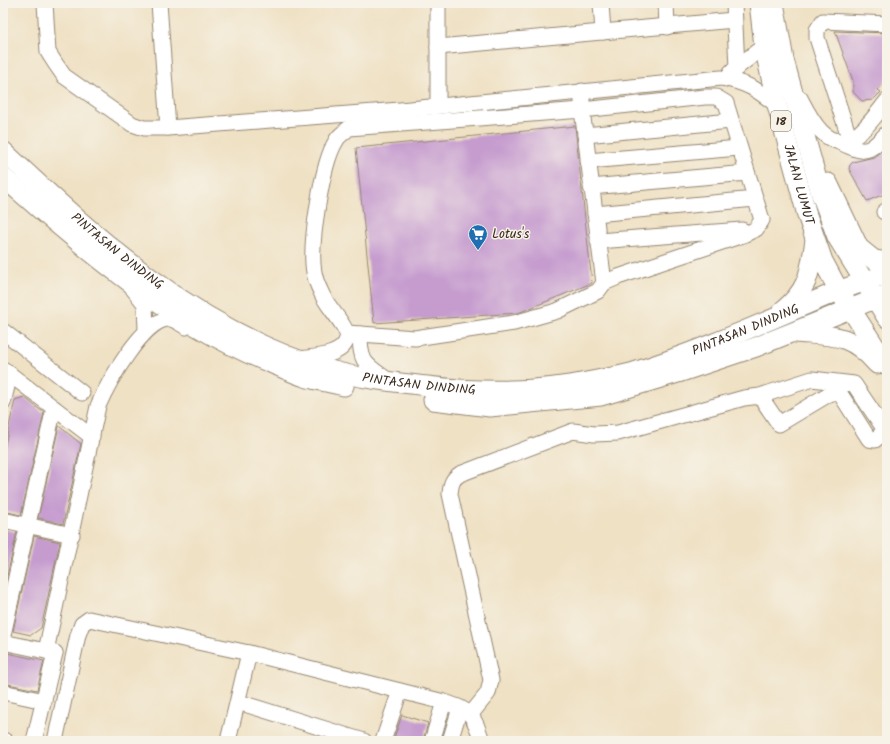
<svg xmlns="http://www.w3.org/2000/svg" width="890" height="744" font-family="Kalam,sans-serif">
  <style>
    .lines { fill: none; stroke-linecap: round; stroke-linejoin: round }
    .stream { stroke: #4eabcc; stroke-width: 3 }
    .building { fill: #c69ccf }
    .minor-casing { stroke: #958671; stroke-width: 17 }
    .major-casing { stroke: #958671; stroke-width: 21 }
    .minor { stroke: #fff; stroke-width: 15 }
    .major { stroke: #fff; stroke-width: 19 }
    .labels { text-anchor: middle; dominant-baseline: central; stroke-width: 3; stroke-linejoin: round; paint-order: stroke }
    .shield { fill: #f7f3e8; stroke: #73665b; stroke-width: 1 }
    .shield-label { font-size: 12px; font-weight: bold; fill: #3b2a1e }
    .street-label { font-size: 13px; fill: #3b2a1e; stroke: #f7f3e8 }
    .poi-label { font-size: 13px; fill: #3b2a1e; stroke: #f7f3e8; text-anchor: start }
  </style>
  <rect width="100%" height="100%" fill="#f7f3e8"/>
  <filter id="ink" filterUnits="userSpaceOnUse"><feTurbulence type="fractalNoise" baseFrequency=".025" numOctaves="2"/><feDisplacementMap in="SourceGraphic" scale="8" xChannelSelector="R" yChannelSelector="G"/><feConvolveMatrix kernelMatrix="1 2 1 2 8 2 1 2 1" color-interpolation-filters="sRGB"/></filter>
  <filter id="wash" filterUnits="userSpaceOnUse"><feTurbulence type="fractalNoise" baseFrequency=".012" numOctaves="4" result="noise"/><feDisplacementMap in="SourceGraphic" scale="16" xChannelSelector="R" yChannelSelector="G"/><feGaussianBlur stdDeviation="0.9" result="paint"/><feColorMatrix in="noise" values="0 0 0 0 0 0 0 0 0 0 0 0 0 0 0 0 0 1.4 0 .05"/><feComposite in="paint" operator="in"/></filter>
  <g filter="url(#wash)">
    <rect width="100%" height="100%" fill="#efe1c4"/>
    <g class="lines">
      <path class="stream" d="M 441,741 L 447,721"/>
    </g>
    <g id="blocks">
      <g class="building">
        <path d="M 835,31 L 887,33 L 887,78 L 878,90 L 881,92 L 873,100 L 862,101 L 853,92 L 853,81 Z"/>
        <path d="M 575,126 L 592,283 L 518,313 L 374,323 L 356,148 Z"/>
        <path d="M 887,146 L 887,193 L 867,201 L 849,169 L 850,165 L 853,162 L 874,157 Z"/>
        <path d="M 24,397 L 44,413 L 21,515 L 3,511 L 3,454 L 15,400 Z"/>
        <path d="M 59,426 L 81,444 L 63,524 L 38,518 Z"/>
        <path d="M 3,529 L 17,532 L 3,594 Z"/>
        <path d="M 34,536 L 60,542 L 41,628 L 31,635 L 13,631 Z"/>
        <path d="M 3,652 L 44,661 L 37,690 L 3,683 Z"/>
        <path d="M 402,715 L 428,723 L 423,741 L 393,741 Z"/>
      </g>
    </g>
  </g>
  <g filter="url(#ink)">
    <use href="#blocks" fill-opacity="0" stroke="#958671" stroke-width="1"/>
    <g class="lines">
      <defs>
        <g id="minor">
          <path d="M 45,3 L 48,52 L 55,63 L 64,76 L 132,124 L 144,128 L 168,128 L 400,110 L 721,78 C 748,83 756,89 777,105"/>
          <path d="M 159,3 L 168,128"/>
          <path d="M 438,3 L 438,106"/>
          <path d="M 601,3 L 603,32"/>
          <path d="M 666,3 L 667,27"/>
          <path d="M 734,3 L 737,68"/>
          <path d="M 438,47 L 734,20"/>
          <path d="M 731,72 L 764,46"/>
          <path d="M 800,98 C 809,115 825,150 850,139 C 863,134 878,112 887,101"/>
          <path d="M 585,135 L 731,121"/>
          <path d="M 850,140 L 817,38 L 817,30 L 823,21 L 887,24"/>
          <path d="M 837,141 C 864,153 866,156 887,133"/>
          <path d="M 588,161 L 739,148"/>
          <path d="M 591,187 L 747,173"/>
          <path d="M 884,212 L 887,210"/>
          <path d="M 595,214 L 755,199"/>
          <path d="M 598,241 L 742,230"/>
          <path d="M 133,289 L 145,304 L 146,330"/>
          <path d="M 3,331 L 82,393"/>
          <path d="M 347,333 L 415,338 L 514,323 L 557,311 L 598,291 L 604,283 L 618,277 L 743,235 L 756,229 L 762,220 L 726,103 L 716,97 L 705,97 L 582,110 L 582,91"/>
          <path d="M 360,334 C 360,365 366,364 389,381"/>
          <path d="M 298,359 C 312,357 342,357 347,339 C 350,328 325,305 321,292 C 318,286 315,279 314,272 C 309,246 322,163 336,141 C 338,136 345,132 349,128 L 582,110 L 604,283"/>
          <path d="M 3,369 L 92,437"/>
          <path d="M 3,403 L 10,374"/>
          <path d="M 3,520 L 72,535"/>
          <path d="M 3,635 L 54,408"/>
          <path d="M 3,642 L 55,653"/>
          <path d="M 46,651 L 98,406 C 107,385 143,319 169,319 C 174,319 181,324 186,327"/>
          <path d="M 3,692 L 44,701"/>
          <path d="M 238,702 L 364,741"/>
          <path d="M 471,714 L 488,693 L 491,680 L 450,494 C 451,484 452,479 460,474 L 573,431 L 594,434 L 618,433 L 744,398 L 760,396 L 812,379 L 854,384 L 883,427 L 884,431 L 875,440 L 869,439 L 841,395 L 838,392 L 829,394 L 779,424 L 760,396"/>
          <path d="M 3,740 L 6,741"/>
          <path d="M 34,741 L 55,653"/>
          <path d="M 55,741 L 78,635 L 82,624 L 89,619 L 249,653 L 444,702 C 472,711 473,714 482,741"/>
          <path d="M 228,741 L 249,653"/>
          <path d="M 383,741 L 400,691"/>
          <path d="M 432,741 L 444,702"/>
          <path d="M 450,741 L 460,708"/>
        </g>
        <g id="major">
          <path id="s1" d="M 759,3 L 764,46 L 777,105 L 807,215 L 823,261 L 839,291 L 887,365"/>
          <path d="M 774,3 L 784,60 L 821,194 L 837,237 L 887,318"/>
          <path id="s2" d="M 3,151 C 99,241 201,334 330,370 C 361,379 394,382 427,386 C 484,393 541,392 597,380 C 608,378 620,376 631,373 C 701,351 769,320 836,292 C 853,285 870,280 887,274"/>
          <path d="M 3,177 C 83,248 168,321 268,362 C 281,367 294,374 308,378 C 320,381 332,383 344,386"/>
          <path d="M 828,183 L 859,248 L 874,260 L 887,262"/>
          <path d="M 782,311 C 809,290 810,272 815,240"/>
          <path d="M 796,333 C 834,336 850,333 877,364"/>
          <path d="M 433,400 L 490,407 L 601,396 L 678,373 L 756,347 L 887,294"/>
        </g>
      </defs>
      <use href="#minor" class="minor-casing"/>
      <use href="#major" class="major-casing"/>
      <use href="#minor" class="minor"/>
      <use href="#major" class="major"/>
    </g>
  </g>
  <defs>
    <symbol id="supermarket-pin" viewBox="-11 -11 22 30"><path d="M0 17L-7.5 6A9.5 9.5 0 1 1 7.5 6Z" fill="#1f6fb2" stroke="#f7f3e8"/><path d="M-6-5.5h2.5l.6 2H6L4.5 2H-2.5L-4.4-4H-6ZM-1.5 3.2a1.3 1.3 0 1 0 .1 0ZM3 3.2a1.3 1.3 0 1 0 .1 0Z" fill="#fff"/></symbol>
  </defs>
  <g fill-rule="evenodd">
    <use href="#supermarket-pin" x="467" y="223" width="22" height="30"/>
  </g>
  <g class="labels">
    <rect class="shield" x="771" y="111" width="20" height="20" rx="3"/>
    <g class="shield-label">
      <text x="781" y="121">18</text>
    </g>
    <g class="street-label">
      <text stroke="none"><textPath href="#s1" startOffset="186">JALAN LUMUT</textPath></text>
      <text stroke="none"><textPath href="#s2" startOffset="152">PINTASAN DINDING</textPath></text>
      <text stroke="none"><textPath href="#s2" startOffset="824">PINTASAN DINDING</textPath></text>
      <text stroke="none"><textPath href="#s2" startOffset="488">PINTASAN DINDING</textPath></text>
    </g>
    <g class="poi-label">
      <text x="492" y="234">Lotus's</text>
    </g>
  </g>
  <rect width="890" height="744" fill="none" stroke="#f7f3e8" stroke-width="16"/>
</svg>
